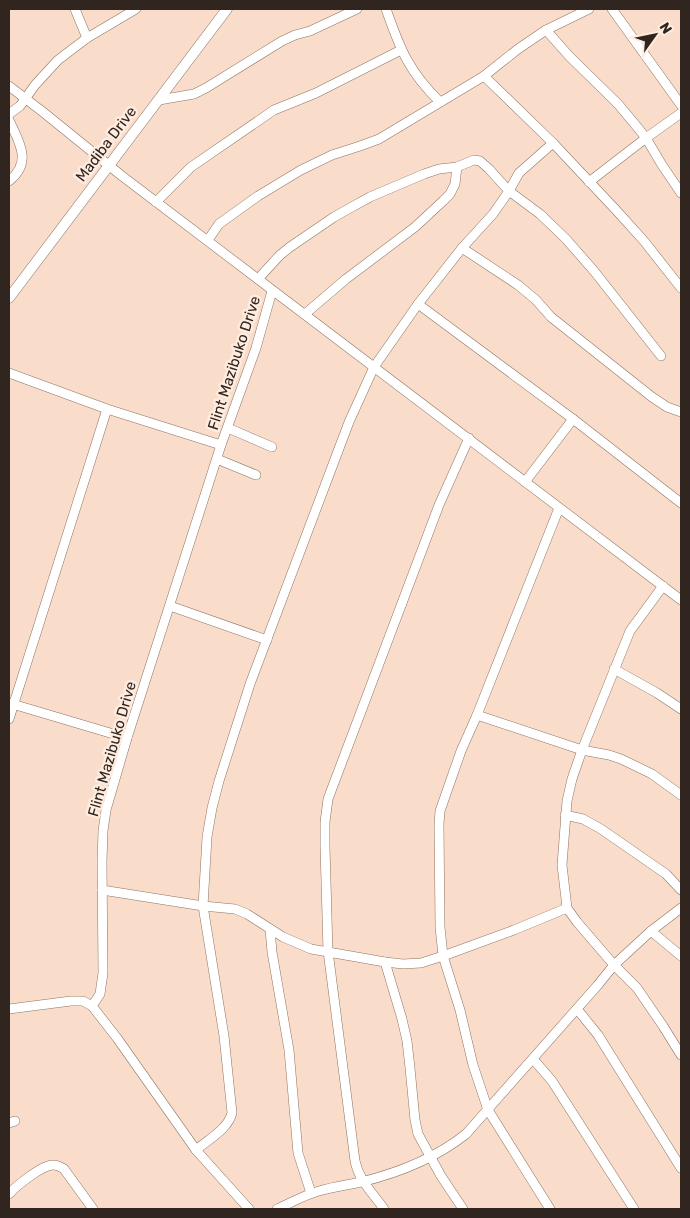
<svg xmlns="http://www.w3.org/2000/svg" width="690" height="1218" font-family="Rubik,sans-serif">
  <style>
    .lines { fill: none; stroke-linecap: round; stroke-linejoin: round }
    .minor-casing { stroke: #8e7463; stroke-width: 10 }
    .tertiary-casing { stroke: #8e7463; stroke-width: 11 }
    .minor { stroke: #fff; stroke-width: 9 }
    .tertiary { stroke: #fff; stroke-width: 10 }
    .labels { text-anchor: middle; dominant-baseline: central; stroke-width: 5; stroke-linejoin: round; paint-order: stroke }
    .street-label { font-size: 15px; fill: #31261f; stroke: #feece0 }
  </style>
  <rect width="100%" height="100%" fill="#f9dcc9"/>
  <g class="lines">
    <defs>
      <g id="minor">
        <path d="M 75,9 L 87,38"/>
        <path d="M 386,9 C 400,49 409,72 440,102"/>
        <path d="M 612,9 L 681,105"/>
        <path d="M 546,30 L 569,56 L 618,104 L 638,128 L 646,138 L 662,165 L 681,193"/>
        <path d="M 484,76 L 553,143 L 616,210 L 644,241 L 681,288"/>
        <path d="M 9,86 L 43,112 L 122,176 L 681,600"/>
        <path d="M 159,100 L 194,94 L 206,88 L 282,41 L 295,35 L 310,31 L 357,9"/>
        <path d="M 9,114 L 20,106 L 35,85 L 58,60 L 87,38 L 136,9"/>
        <path d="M 9,120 C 19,142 33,162 9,181"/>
        <path d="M 589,182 L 646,138 L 681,113"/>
        <path d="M 156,202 L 191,167 L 274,110 L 316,93 L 401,50"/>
        <path d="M 208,240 L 219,224 L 237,211 L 258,196 L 301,170 L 332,155 L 360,146 L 379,139 L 484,76 L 518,49 L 546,30 L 589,9"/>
        <path d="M 462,248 L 518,285 L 536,300 L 551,317 L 652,397 L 667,407 L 681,412"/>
        <path d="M 258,279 L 280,255 L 290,247 L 334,217 L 350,208 L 370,197 L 424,174 L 439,169 L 457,167 L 474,160 L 480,161 L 489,169 L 509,191 L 540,214 L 566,239 L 594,271 L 661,356"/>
        <path d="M 418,304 L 573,419 L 681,503"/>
        <path d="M 305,314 L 346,279 L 415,227 L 443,201 L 450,194 L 455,184 L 457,167"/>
        <path d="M 9,373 L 107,409 L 221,445"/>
        <path d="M 228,428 L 272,447"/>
        <path d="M 217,459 L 256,475"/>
        <path d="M 525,482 L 573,419"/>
        <path d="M 663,586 L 630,631 L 582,750 L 572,779 L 567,801 L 562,865 L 567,908 L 577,922 L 614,965 L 637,988 L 663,1026 L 681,1055"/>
        <path d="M 170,606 L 267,640"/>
        <path d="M 614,669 L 657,693 L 681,709"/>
        <path d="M 9,703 L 127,738"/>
        <path d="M 477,715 L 582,750 L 609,755 L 621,759 L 652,774 L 681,795"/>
        <path d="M 9,719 L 107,409"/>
        <path d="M 565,815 L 583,819 L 601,829 L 666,874 L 681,890"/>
        <path d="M 102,890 L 203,906 L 235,909 L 247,914 L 283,937 L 311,949 L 385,962 L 403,964 L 421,963 L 443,956 L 514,930 L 567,908"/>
        <path d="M 270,929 L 272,952 L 289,1050 L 298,1153 L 311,1193"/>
        <path d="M 651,931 L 681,956"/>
        <path d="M 385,962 L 402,1019 L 407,1041 L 410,1068 L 415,1120 L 418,1134 L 441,1176 L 463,1209"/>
        <path d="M 9,1009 L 71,1001 L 83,1001 L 92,1006"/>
        <path d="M 577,1009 L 598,1035 L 681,1168"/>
        <path d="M 533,1059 L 552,1081 L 634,1209"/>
        <path d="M 9,1123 L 15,1121"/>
        <path d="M 196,1150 C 209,1139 228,1129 232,1113 L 224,1036 L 203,906 L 207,837 L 212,808 L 219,781 L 250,684 L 349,422 L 374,367 L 418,304 L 462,248 L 493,214 L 509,191 L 519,173 L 553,143"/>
        <path d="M 9,1194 C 16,1186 42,1165 53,1165 C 57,1165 61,1167 64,1169 L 93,1209"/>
        <path d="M 249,1209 L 196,1150 L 117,1038 L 92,1006 L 100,994 L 103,973 L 102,861 L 103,831 L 106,810 L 127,738 L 221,445 L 256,348 L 272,291"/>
        <path d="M 277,1209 C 291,1203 304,1195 319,1191 C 333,1187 347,1185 361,1182 C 398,1173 437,1157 466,1134 L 597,986 L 614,965 L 651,931 L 681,908"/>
        <path d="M 384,1209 C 373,1193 359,1181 355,1161 L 328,951 L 325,847 L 325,822 L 328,799 L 439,505 L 469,438"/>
        <path d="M 550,1209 L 488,1110 L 473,1065 L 460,1010 L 443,956 L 440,927 L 439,824 L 440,811 L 461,751 L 477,715 L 559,508"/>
      </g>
      <path id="tertiary" d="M 9,298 L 227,9"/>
    </defs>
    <use href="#minor" class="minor-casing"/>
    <use href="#tertiary" class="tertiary-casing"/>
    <use href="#minor" class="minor"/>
    <use href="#tertiary" class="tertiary"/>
  </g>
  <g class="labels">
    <g class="street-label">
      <text transform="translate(106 144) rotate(-53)">Madiba Drive</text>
      <text transform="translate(234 363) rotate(-72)">Flint Mazibuko Drive</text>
      <text transform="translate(112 749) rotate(-74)">Flint Mazibuko Drive</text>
    </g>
  </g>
  <rect width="690" height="1218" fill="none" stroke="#31261f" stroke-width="20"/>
  <g transform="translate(655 35) rotate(57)" stroke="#feece0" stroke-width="4" paint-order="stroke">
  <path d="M0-4L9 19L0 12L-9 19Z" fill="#31261f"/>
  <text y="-8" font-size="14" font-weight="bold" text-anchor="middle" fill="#31261f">N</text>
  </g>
</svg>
